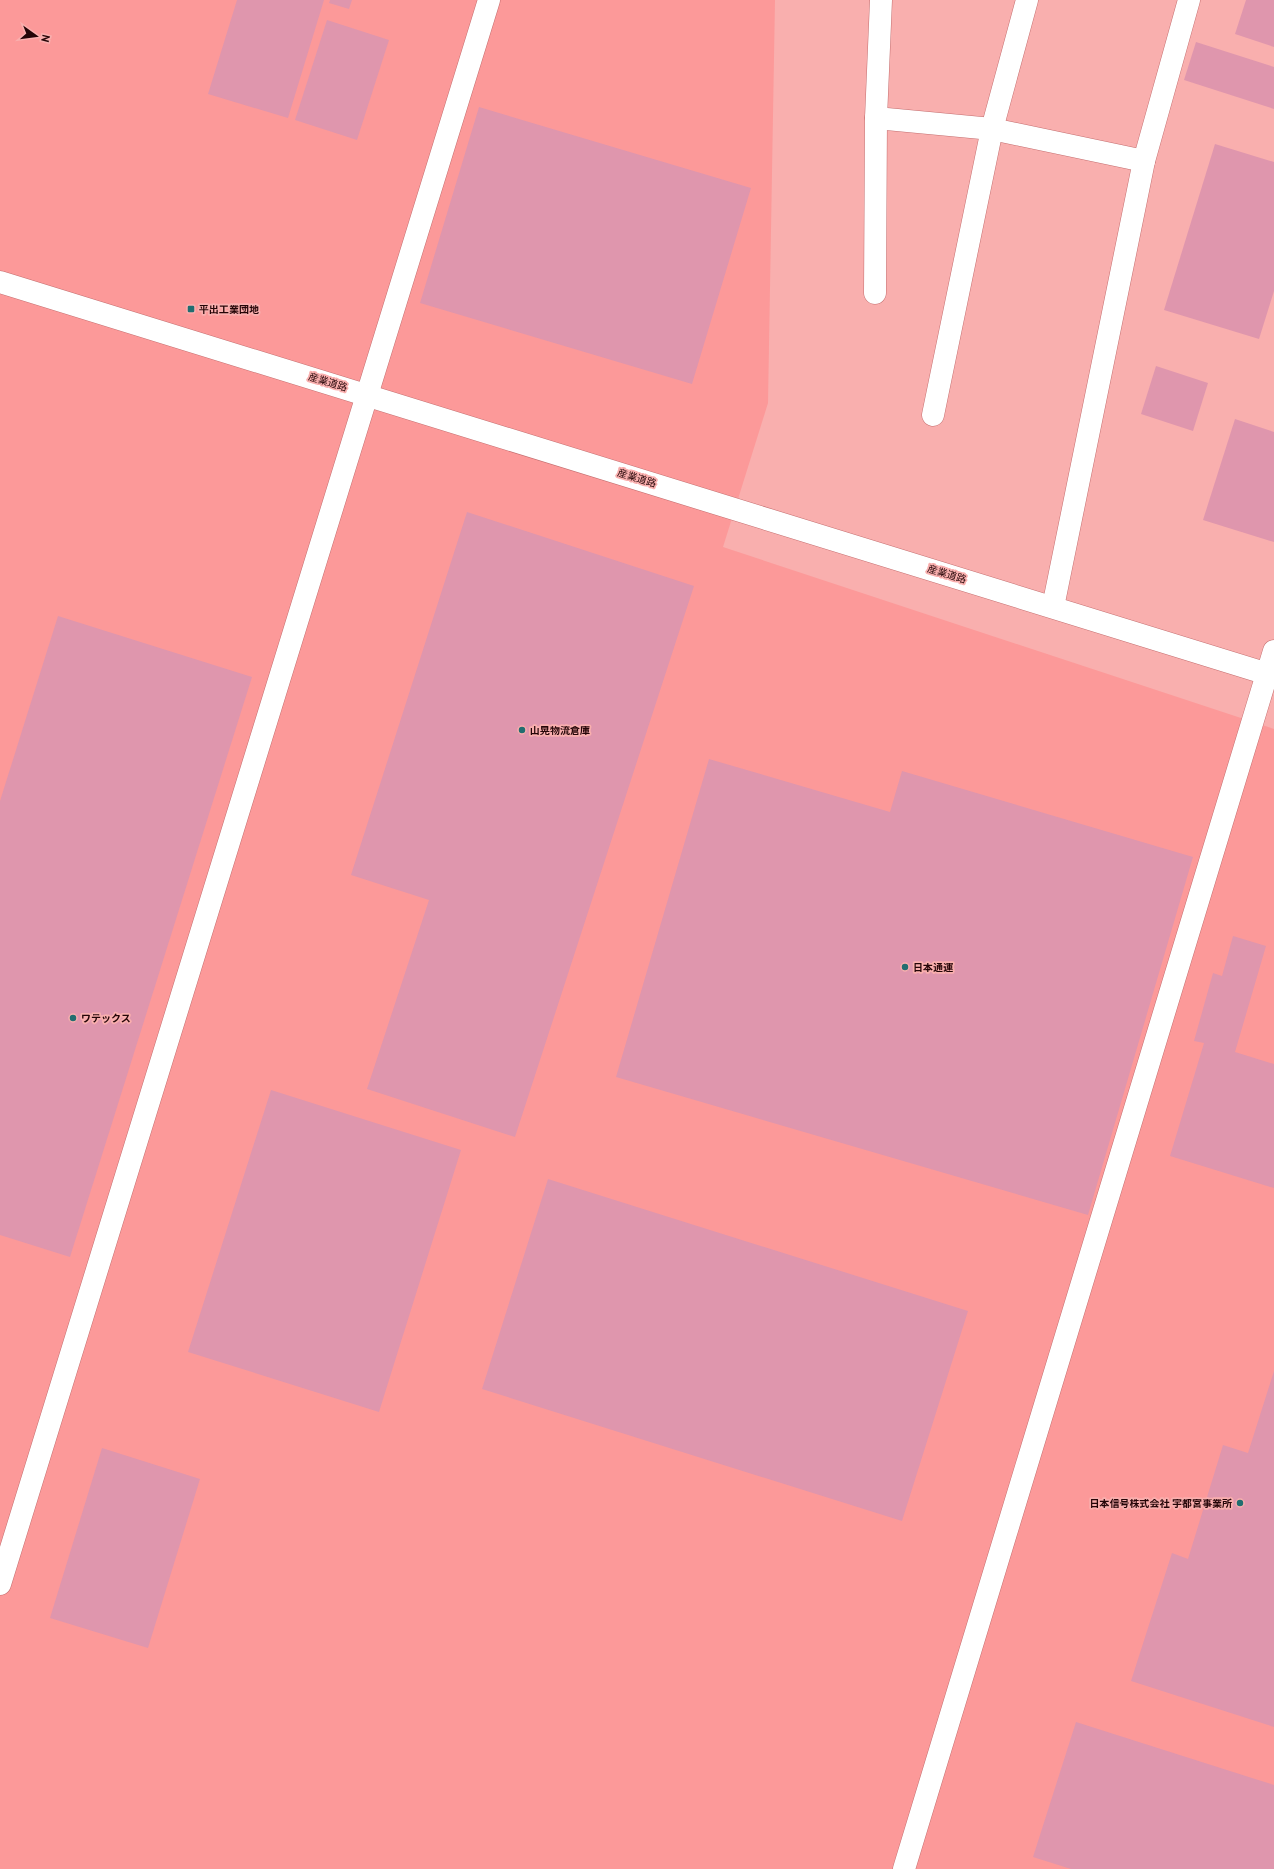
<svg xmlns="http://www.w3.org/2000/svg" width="1274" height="1869" font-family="'PT Sans','Noto Sans JP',sans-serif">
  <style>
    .built { fill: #fc9999 }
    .building { fill: #df96ad }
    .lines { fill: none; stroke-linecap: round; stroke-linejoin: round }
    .minor-casing { stroke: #c46e6f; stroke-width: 23 }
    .tertiary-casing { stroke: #c46e6f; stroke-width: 23 }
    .minor { stroke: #fff; stroke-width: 22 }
    .tertiary { stroke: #fff; stroke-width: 22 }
    .poi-dot { fill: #216d70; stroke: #f9afae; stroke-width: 1.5 }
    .labels { text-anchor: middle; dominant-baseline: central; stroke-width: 3.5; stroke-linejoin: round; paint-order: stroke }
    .poi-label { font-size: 10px; font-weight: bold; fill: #240507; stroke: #f9afae; text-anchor: start }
    .street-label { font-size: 10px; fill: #240507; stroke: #f9afae }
  </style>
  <rect width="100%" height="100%" fill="#f9afae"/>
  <path class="built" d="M 0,0 L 775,0 L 768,403 L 723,547 L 1274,729 L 1274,1869 L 0,1869 Z"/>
  <g class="building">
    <path d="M 237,0 L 324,0 L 288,118 L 208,94 Z"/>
    <path d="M 330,0 L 352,0 L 349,9 L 329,3 Z"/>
    <path d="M 1246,0 L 1274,0 L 1274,47 L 1235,34 Z"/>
    <path d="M 327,20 L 389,40 L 357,140 L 295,120 Z"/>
    <path d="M 1196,42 L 1274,67 L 1274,109 L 1184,80 Z"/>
    <path d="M 479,107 L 751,188 L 692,384 L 420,303 Z"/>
    <path d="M 1215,144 L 1274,162 L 1274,291 L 1259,339 L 1164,310 Z"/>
    <path d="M 1156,366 L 1208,383 L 1193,431 L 1141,414 Z"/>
    <path d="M 1235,419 L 1274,432 L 1274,542 L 1203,520 Z"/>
    <path d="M 467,512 L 694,586 L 515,1137 L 367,1089 L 429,900 L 351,875 Z"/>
    <path d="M 58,616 L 252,677 L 70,1257 L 0,1235 L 0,801 Z"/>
    <path d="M 709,759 L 890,812 L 902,771 L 1193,857 L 1088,1215 L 616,1077 Z"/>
    <path d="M 1233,936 L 1266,946 L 1235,1052 L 1274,1064 L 1274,1188 L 1170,1156 L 1204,1043 L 1194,1041 L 1213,973 L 1222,976 Z"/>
    <path d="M 271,1090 L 461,1150 L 379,1412 L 188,1352 Z"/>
    <path d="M 548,1179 L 968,1311 L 902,1521 L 482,1389 Z"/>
    <path d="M 1274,1371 L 1274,1727 L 1131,1681 L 1172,1553 L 1188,1559 L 1223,1445 L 1248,1453 Z"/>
    <path d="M 102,1448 L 200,1479 L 148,1648 L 50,1618 Z"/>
    <path d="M 1076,1722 L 1274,1785 L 1274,1869 L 1071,1869 L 1033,1857 Z"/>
  </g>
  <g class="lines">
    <defs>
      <g id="minor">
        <path d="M 876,118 L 992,129 L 1144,161"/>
        <path d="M 875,293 L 876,118 L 881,0"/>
        <path d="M 933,415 L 992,129 L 1027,0"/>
        <path d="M 1053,607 L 1144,161 L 1189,0"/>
        <path d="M 1267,674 L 1274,651"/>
      </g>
      <g id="tertiary">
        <path d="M 0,282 L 1274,676"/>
        <path d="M 0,1584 L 489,0"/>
        <path d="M 904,1869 L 1267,674"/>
      </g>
    </defs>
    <use href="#minor" class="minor-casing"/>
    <use href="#tertiary" class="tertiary-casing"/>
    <use href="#minor" class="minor"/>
    <use href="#tertiary" class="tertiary"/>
  </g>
  <g class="poi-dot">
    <rect x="187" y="305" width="8" height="8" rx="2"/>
    <circle cx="522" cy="730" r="4"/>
    <circle cx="905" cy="967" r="4"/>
    <circle cx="73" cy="1018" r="4"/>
    <circle cx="1240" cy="1503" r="4"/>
  </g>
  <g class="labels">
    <g class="poi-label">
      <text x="199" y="309">平出工業団地</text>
      <text x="530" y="730">山晃物流倉庫</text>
      <text x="913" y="967">日本通運</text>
      <text x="81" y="1018">ワテックス</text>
      <text x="1232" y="1503" text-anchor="end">日本信号株式会社 宇都宮事業所</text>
    </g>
    <g class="street-label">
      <text transform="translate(328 382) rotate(17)">産業道路</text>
      <text transform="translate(637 478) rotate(17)">産業道路</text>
      <text transform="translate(947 574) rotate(17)">産業道路</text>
    </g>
  </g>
  <g transform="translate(36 36) rotate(104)" stroke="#f9afae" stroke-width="3" paint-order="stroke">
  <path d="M0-3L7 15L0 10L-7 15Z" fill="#240507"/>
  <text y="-6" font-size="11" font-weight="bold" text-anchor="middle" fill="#240507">N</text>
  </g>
</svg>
